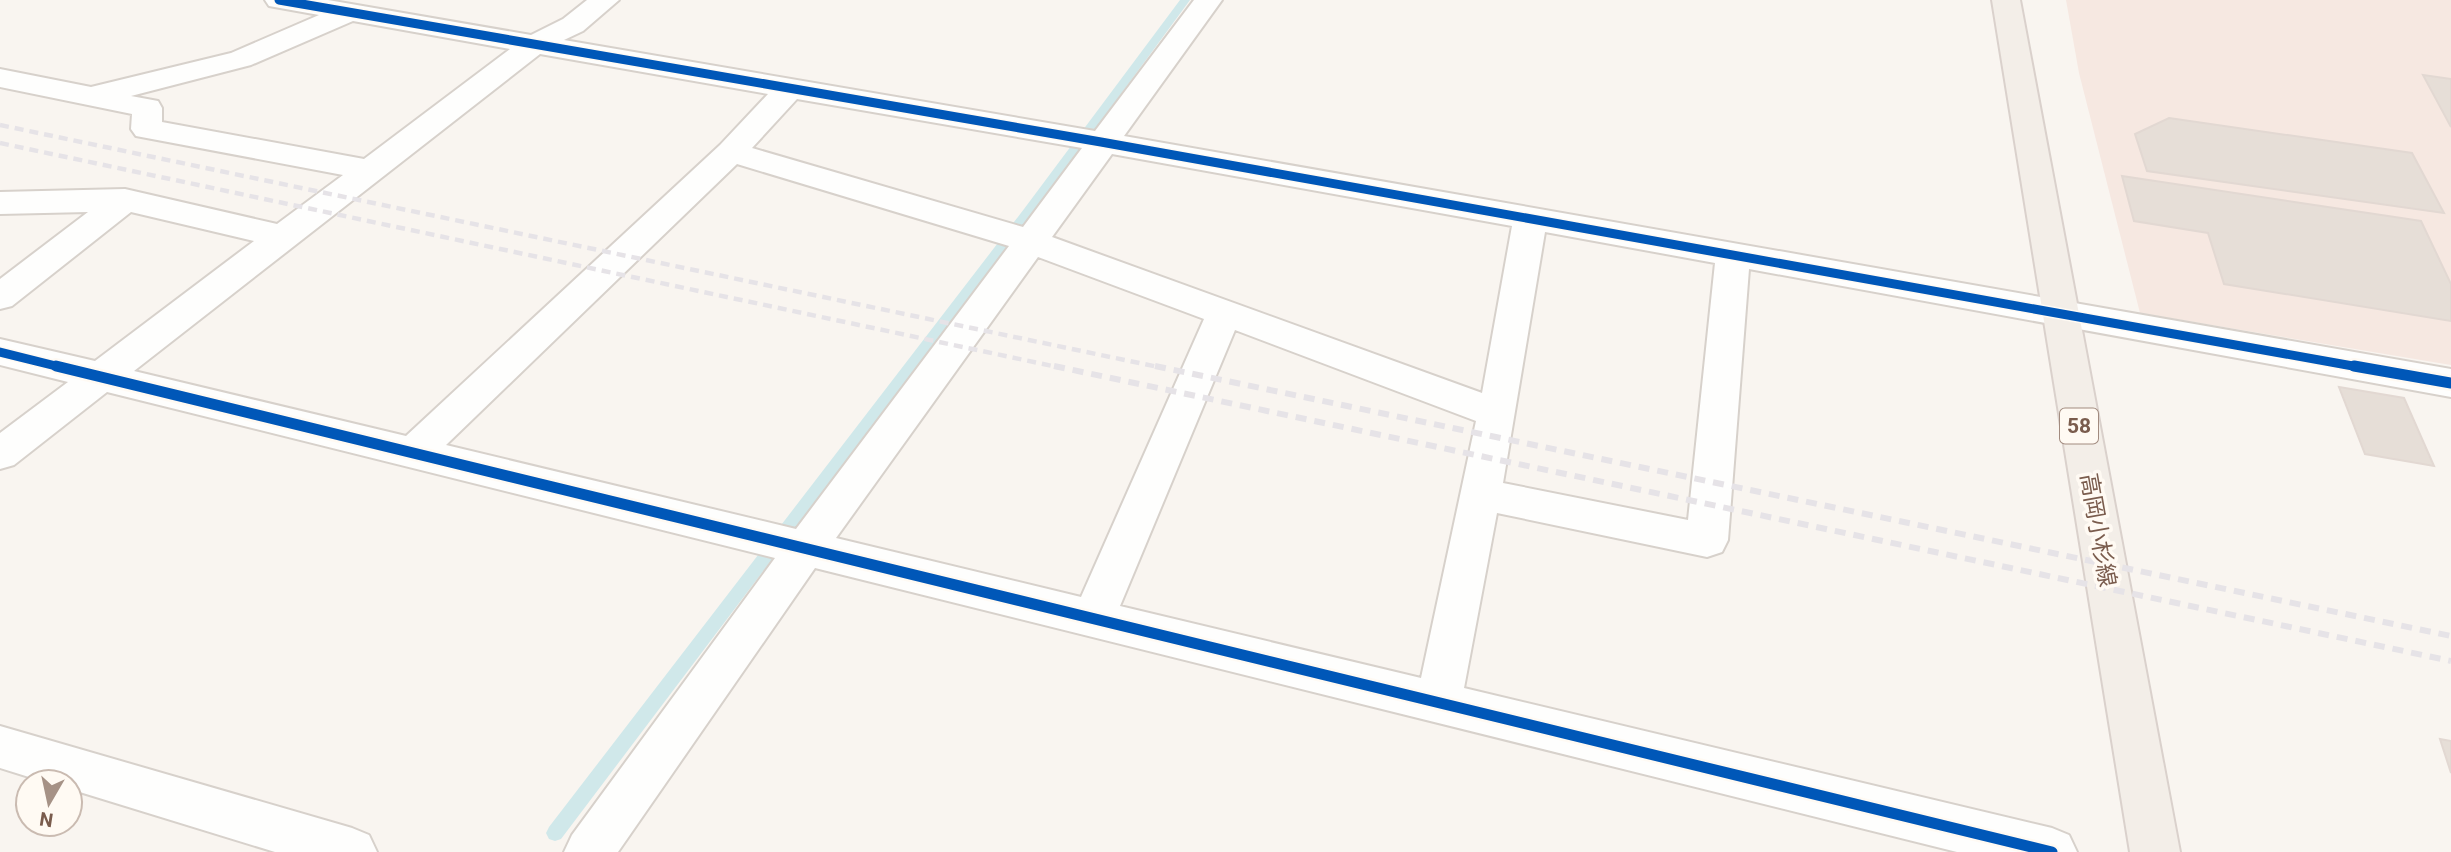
<svg xmlns="http://www.w3.org/2000/svg" width="2451" height="852" font-family="Roboto,'Noto Sans JP',sans-serif">
  <style>
    .commercial { fill: #f6e8e1 }
    .lines { fill: none; stroke-linecap: round; stroke-linejoin: round }
    .stream { fill: #d0e8ea; fill-rule: evenodd }
    .building { fill: #e6ded7; stroke: #e2d8d2; stroke-width: 2 }
    .minor-casing { stroke: #d7d1cb; stroke-width: 4 }
    .major-casing { stroke: #dad1cc; stroke-width: 4 }
    .minor { fill: #fefefd; fill-rule: evenodd }
    .major { fill: #f3eee8; fill-rule: evenodd }
    .rail-far1 { stroke: #e6e3e7; stroke-width: 4.5; stroke-dasharray: 9 6; stroke-linecap: butt }
    .rail { stroke: #e6e3e7; stroke-width: 6; stroke-dasharray: 11 8; stroke-linecap: butt }
    .cycleway-far1-casing { stroke: #fffaf3; stroke-width: 12 }
    .cycleway-casing { stroke: #fffaf3; stroke-width: 16 }
    .cycleway-far1 { stroke: #0057b8; stroke-width: 9 }
    .cycleway { stroke: #0057b8; stroke-width: 11 }
    .labels { text-anchor: middle; dominant-baseline: central; stroke-width: 7; stroke-linejoin: round; paint-order: stroke }
    .shield { fill: #fffaf3; stroke: #a28b7f; stroke-width: 2 }
    .shield-label { font-size: 21px; font-weight: bold; fill: #7a5c4d }
    .street-label { font-size: 23px; fill: #7a5c4d; stroke: #fffaf3 }
  </style>
  <rect width="100%" height="100%" fill="#f9f5f0"/>
  <path class="commercial" d="M 2066,0 L 2451,0 L 2451,365 L 2140,313 L 2079,73 Z"/>
  <g class="lines">
    <path class="stream" d="M 1180,0 L 1190,0 L 1032,215 L 561,839 L 555,841 L 549,839 L 546,833 L 549,827 L 1024,209 Z"/>
  </g>
  <g class="building">
    <path d="M 2423,75 L 2451,79 L 2451,127 Z"/>
    <path d="M 2169,118 L 2412,153 L 2444,213 L 2147,171 L 2135,134 Z"/>
    <path d="M 2122,176 L 2421,221 L 2451,284 L 2451,321 L 2224,284 L 2208,233 L 2134,221 Z"/>
    <path d="M 2339,387 L 2404,398 L 2434,466 L 2365,454 Z"/>
    <path d="M 2440,739 L 2451,741 L 2451,773 Z"/>
  </g>
  <g class="lines">
    <defs>
      <g id="minor">
        <path d="M 265,0 L 328,0 L 531,35 L 563,19 L 587,0 L 619,0 L 583,31 L 564,40 L 1095,131 L 1194,0 L 1222,0 L 1124,136 L 2451,369 L 2451,397 L 1749,269 L 1728,540 L 1722,552 L 1707,557 L 1497,513 L 1464,688 L 2052,828 L 2069,835 L 2077,852 L 1957,852 L 815,568 L 618,852 L 564,852 L 572,835 L 775,558 L 107,392 L 14,465 L 0,469 L 0,433 L 68,382 L 0,365 L 0,339 L 95,361 L 254,241 L 131,212 L 12,306 L 0,309 L 0,279 L 88,212 L 0,214 L 0,192 L 125,189 L 277,224 L 343,175 L 136,136 L 131,129 L 132,114 L 0,87 L 0,69 L 91,87 L 231,53 L 319,15 L 269,6 ZM 353,21 L 510,49 L 364,159 L 162,122 L 162,108 L 158,101 L 131,96 L 251,65 ZM 540,54 L 768,94 L 720,145 L 406,436 L 134,371 ZM 797,99 L 1082,148 L 1023,227 L 752,148 ZM 1112,154 L 1512,226 L 1482,393 L 1052,237 ZM 737,164 L 1009,246 L 796,529 L 446,445 ZM 1545,232 L 1715,263 L 1688,520 L 1503,483 ZM 1038,257 L 1204,319 L 1081,597 L 836,538 ZM 1235,330 L 1476,421 L 1421,678 L 1120,606 Z"/>
        <path d="M 0,726 L 352,828 L 369,835 L 377,852 L 275,852 L 70,789 L 70,782 L 45,782 L 0,768 Z"/>
      </g>
      <path id="major" d="M 1992,0 L 2020,0 L 2180,852 L 2130,852 Z"/>
    </defs>
    <use href="#minor" class="minor-casing"/>
    <use href="#major" class="major-casing"/>
    <use href="#minor" class="minor"/>
    <use href="#major" class="major"/>
    <g class="rail-far1">
      <path d="M 0,125 L 1163,368"/>
      <path d="M 0,143 L 1062,368"/>
    </g>
    <g class="rail">
      <path d="M 1054,366 L 2451,661"/>
      <path d="M 1155,366 L 2451,636"/>
    </g>
    <defs>
      <g id="cycleway-far1">
        <path d="M 279,0 L 1101,142 L 2364,368"/>
        <path d="M 0,352 L 64,368"/>
      </g>
      <g id="cycleway">
        <path d="M 56,366 L 2052,852"/>
        <path d="M 2354,366 L 2451,383"/>
      </g>
    </defs>
    <use href="#cycleway-far1" class="cycleway-far1-casing"/>
    <use href="#cycleway" class="cycleway-casing"/>
    <use href="#cycleway-far1" class="cycleway-far1"/>
    <use href="#cycleway" class="cycleway"/>
  </g>
  <g class="labels">
    <rect class="shield" x="2060" y="408.5" width="38" height="35" rx="5"/>
    <g class="shield-label">
      <text x="2079" y="426">58</text>
    </g>
    <g class="street-label">
      <text transform="translate(2098 530) rotate(80)">高岡小杉線</text>
    </g>
  </g>
  <g transform="translate(49 803) rotate(189)"><circle r="33" fill="#fffaf3" stroke="#cabbb1" stroke-width="2"/>
  <path d="M0-5L12 26L0 18L-12 26Z" fill="#a69286"/>
  <text y="-10" font-size="19" font-weight="bold" text-anchor="middle" fill="#7a5c4d">N</text>
  </g>
</svg>
